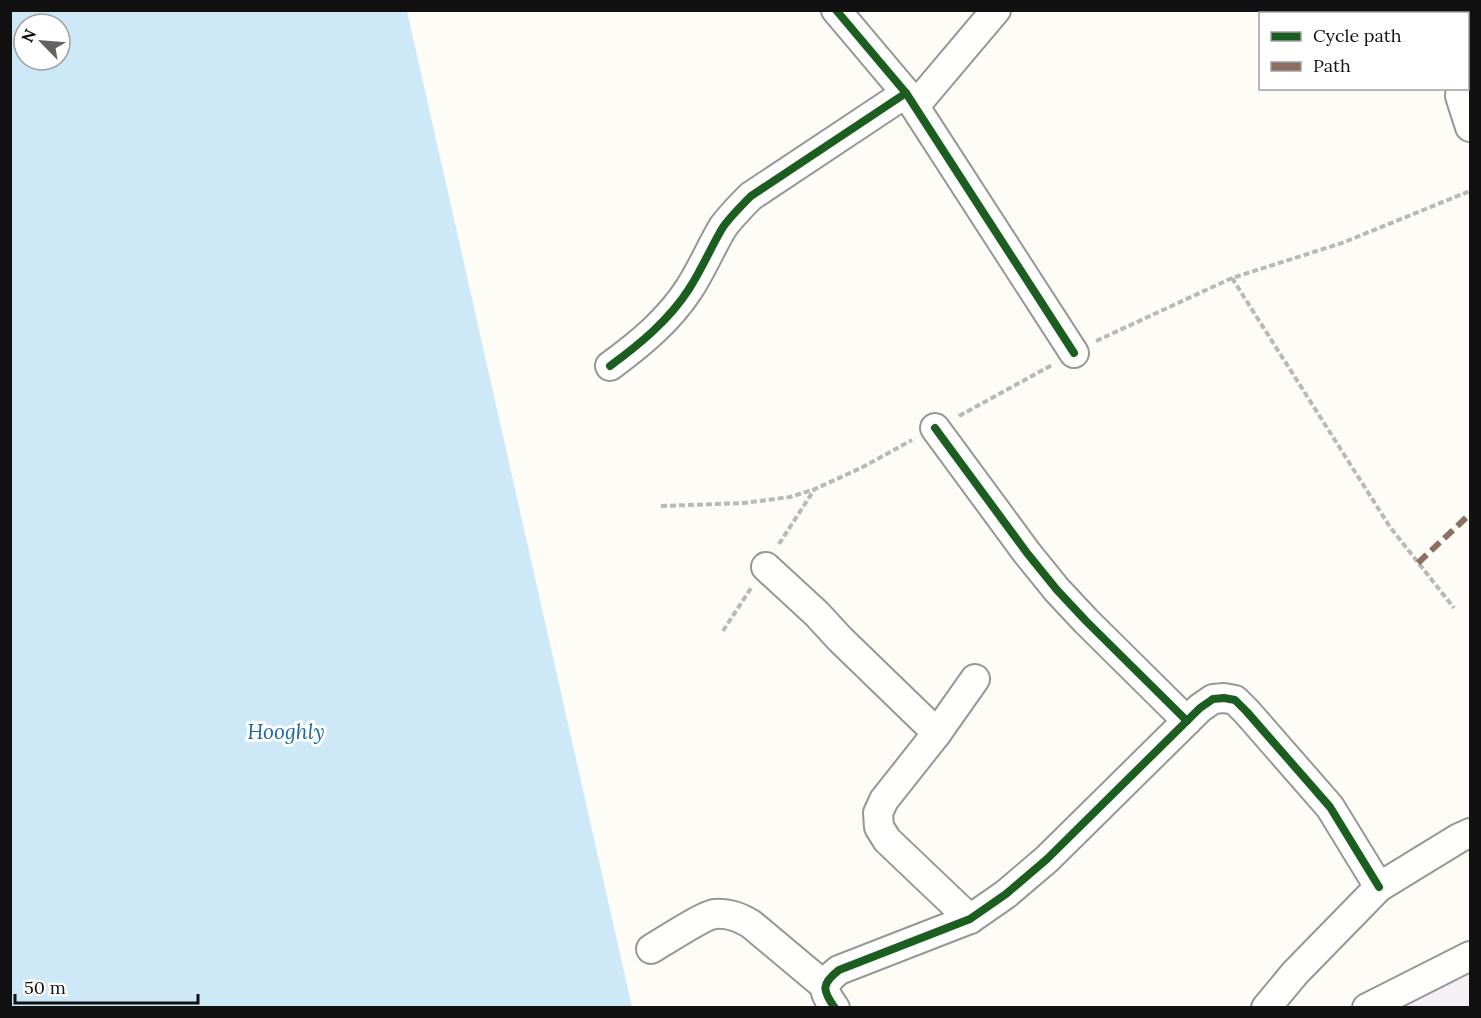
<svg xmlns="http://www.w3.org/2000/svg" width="1481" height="1018" font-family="Lora,serif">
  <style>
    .industrial { fill: #f5f0f3 }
    .water { fill: #cde8f7; fill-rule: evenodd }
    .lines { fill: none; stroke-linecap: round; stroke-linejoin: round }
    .minor-casing { stroke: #979795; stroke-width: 32 }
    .path { stroke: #b9b9b8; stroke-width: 4; stroke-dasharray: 6 3; stroke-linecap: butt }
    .minor { stroke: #fffffe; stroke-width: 28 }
    .quiet { stroke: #8d6e63; stroke-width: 6; stroke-dasharray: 12 6; stroke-linecap: butt }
    .cycleway-casing { stroke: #fff; stroke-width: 11 }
    .cycleway { stroke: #1b5e20; stroke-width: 8 }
    .labels { text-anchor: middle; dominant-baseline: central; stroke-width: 6; stroke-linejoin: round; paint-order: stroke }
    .water-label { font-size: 21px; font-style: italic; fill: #1768a6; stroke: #fff }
  </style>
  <rect width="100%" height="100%" fill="#fdfcf7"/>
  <path class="industrial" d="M 1470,968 L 1470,1007 L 1402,1007 Z"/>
  <path class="water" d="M 10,11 L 407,11 L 632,1007 L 11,1007 ZM 24,24 L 60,24 L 60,60 L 24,60 Z"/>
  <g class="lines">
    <defs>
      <g id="minor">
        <path d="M 836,10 L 906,93 L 1074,353"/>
        <path d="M 1468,65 L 1470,59"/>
        <path d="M 1461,88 L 1460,96 L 1470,127"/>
        <path d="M 915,106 L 996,10"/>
        <path d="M 610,366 C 640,344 669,320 689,289 C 702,269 711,247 723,227 C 731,216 741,206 751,196 L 906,93"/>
        <path d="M 935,428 L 1027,553 L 1057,590 L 1086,621 L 1187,721"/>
        <path d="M 766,567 L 817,614 L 840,639 L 937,733"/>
        <path d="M 970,919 L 887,840 L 879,827 L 878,813 L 884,800 L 937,733 L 975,679"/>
        <path d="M 651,949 C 663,942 704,915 715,914 C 729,913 739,917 751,924 L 825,986"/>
        <path d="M 835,1008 C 822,990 821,984 839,970 L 970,919 L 1006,894 L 1047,859 L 1200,708 L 1213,699 L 1224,698 L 1235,700 L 1247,712 L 1330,807 L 1379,887"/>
        <path d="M 1266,1008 L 1295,973 L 1379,887 L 1459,838 L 1470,833"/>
        <path d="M 1367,1008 L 1470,956"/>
      </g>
    </defs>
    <use href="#minor" class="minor-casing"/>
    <g class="path">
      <path d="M 1232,278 L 1390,527 L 1454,608"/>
      <path d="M 1096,341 L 1232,278 L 1342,243 L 1470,191"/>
      <path d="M 959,416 L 1052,365"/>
      <path d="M 661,506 L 744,503 L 790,497 L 815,489 L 861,468 L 912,440"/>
      <path d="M 779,544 L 814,490"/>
      <path d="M 723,631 L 751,588"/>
    </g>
    <use href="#minor" class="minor"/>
    <path class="quiet" d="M 1418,563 L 1470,514"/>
    <defs>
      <g id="cycleway">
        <path d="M 836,10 L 906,93 L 1074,353"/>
        <path d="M 610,366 C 640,344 669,320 689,289 C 702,269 711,247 723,227 C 731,216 741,206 751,196 L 906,93"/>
        <path d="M 935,428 L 1027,553 L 1057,590 L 1086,621 L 1187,721"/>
        <path d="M 835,1008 C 822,990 821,984 839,970 L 970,919 L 1006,894 L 1047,859 L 1200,708 L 1213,699 L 1224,698 L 1235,700 L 1247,712 L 1330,807 L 1379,887"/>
      </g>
    </defs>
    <use href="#cycleway" class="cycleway-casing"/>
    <use href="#cycleway" class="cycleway"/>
  </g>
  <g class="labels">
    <g class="water-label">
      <text x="286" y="731">Hooghly</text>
    </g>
  </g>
  <rect width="1481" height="1018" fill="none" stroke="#111111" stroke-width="24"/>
  <rect x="1259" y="12" width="210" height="78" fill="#ffffff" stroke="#a0a0a0" stroke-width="1.5"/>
  <rect x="1271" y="32" width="30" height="9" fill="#1b5e20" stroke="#a0a0a0" stroke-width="1.5"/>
  <text x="1313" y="42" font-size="18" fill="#111111">Cycle path</text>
  <rect x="1271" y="62" width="30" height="9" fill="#8d6e63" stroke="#a0a0a0" stroke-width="1.5"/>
  <text x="1313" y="72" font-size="18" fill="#111111">Path</text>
  <g transform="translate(42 42) rotate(295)"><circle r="28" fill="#ffffff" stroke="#a0a0a0" stroke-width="1.5"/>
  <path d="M0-4.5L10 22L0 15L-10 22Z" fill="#646362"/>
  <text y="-9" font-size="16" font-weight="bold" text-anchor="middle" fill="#111111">N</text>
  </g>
  <path d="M15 994v9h183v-9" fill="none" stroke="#111111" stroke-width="3"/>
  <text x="24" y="994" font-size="18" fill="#111111" stroke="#ffffff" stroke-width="4.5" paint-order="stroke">50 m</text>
</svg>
